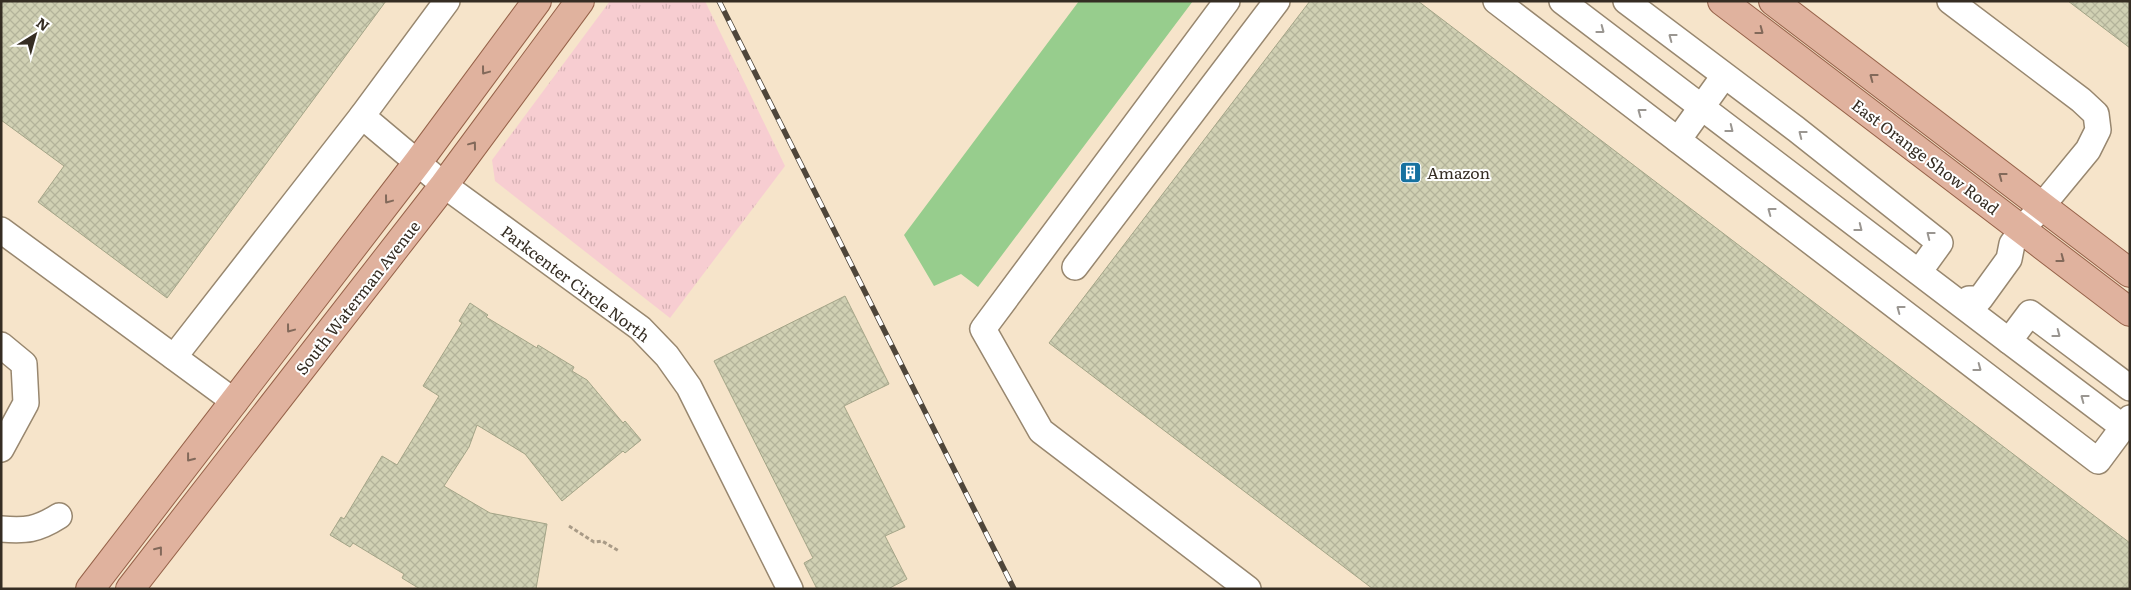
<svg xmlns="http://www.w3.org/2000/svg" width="2131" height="590" font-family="Literata,serif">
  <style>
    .grass { fill: url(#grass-tufts) }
    .water { fill: #97cd8d }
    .building { fill: url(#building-cross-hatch); stroke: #a3a487 }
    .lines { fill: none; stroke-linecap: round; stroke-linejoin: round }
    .minor-casing { stroke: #98876f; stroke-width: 28 }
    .major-casing { stroke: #966249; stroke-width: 30 }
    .path { stroke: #a99b87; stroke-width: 3; stroke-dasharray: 4 2.5; stroke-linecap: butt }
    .minor { stroke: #fff; stroke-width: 25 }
    .major { stroke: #e0b29e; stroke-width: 28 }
    .rail-casing { stroke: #4f463a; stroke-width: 5.5 }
    .rail { stroke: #fff; stroke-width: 4; stroke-dasharray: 11; stroke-linecap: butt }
    .oneway { stroke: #9a9691 }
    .oneway2 { stroke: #82695a }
    .labels { text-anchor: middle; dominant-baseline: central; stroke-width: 4; stroke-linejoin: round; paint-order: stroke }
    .street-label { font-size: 16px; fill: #352d23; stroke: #fff }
    .poi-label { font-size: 16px; fill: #352d23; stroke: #fff; text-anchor: start }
  </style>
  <defs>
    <pattern id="grass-tufts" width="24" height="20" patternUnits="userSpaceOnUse" patternTransform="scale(1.25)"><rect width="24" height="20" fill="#f7cdd1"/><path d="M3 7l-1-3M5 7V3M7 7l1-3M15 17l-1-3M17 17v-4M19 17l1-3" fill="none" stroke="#d4b0b3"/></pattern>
    <pattern id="building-cross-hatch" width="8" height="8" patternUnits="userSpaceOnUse" patternTransform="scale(1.25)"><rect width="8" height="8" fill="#d0d0b3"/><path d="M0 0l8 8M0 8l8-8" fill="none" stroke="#b3b39a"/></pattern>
  </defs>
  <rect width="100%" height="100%" fill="#f6e4ca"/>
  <path class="grass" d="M 610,1 L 705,1 L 785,166 L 670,318 L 495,181 L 492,160 Z"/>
  <path class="water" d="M 1079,1 L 1193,1 L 978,287 L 961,274 L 934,286 L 904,235 Z"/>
  <g class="building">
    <path d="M 1,1 L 386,1 L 167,298 L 38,202 L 64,166 L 1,120 Z"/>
    <path d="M 1310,1 L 1418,1 L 2130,543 L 2130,589 L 1373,589 L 1049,343 Z"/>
    <path d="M 2068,1 L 2130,1 L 2130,48 Z"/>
    <path d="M 845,296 L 889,384 L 844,406 L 905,527 L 885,536 L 907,579 L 888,589 L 817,589 L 804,563 L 813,558 L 714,361 Z"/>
    <path d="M 470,303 L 488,315 L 486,317 L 537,348 L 538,345 L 574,367 L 572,371 L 587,380 L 623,423 L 625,421 L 641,440 L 625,453 L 623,451 L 562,501 L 525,454 L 477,425 L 469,447 L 444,486 L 490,513 L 547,524 L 536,589 L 420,589 L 402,578 L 404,574 L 353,543 L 350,547 L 330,535 L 341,517 L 344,519 L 382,456 L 397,465 L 439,396 L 423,386 L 462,323 L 459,321 Z"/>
  </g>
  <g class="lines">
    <defs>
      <g id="minor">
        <path d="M 447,1 L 362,116 L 444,185 L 640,328 L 667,356 L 689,387 L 790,589"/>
        <path d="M 1227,1 L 983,329 L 1041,431 L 1248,589"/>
        <path d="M 1496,1 L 2098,461 L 2130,418"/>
        <path d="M 1562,1 L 2009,341"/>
        <path d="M 1626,1 L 1796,129 L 1940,243 L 1919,272"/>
        <path d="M 1950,1 L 2081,100 L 2096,114 L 2098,130 L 2088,150 L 2022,230 L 2012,244 L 2009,259 L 1980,299 L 1969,299"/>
        <path d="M 1678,140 L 1724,76"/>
        <path d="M 1,230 L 235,402"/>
        <path d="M 1075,267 L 1277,1"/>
        <path d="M 1,345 L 24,364 L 26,403 L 1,449"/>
        <path d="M 174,357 L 362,116"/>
        <path d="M 2123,427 L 2009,341 L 2030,313 L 2130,388"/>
        <path d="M 1,529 C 26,531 37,530 59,516"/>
      </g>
      <g id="major">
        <path d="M 1722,1 L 2130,312"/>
        <path d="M 1773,1 L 2130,273"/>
        <path d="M 90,589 L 418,162 L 537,1"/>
        <path d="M 130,589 L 444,185 L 580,1"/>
      </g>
    </defs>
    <use href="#minor" class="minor-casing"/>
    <use href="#major" class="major-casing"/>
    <path class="path" d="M 569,526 L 594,542 L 602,541 L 619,551"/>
    <use href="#minor" class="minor"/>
    <use href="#major" class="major"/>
    <defs>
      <path id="rail" d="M 719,1 L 1014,589"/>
    </defs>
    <use href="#rail" class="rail-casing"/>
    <use href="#rail" class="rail"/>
  </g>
  <defs><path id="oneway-chevron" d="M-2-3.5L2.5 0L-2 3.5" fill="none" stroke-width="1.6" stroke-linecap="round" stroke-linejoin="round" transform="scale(1.25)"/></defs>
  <g class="oneway">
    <use href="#oneway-chevron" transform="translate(1601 30) rotate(37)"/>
    <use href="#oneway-chevron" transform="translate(1672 37) rotate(-143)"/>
    <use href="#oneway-chevron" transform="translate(1641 112) rotate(-143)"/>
    <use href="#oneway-chevron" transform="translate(1730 129) rotate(38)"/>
    <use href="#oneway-chevron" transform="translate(1802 134) rotate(-142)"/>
    <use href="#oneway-chevron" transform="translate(1771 211) rotate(-143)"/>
    <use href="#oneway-chevron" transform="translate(1859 228) rotate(38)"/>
    <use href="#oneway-chevron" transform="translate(1930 235) rotate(-142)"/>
    <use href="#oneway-chevron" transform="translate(1900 309) rotate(-143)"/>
    <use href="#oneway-chevron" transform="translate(2057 334) rotate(37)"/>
    <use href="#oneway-chevron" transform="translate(1978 368) rotate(37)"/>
    <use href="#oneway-chevron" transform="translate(2084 398) rotate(-143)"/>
  </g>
  <g class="oneway2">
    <use href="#oneway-chevron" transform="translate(1760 31) rotate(37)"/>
    <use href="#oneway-chevron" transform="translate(485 71) rotate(127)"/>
    <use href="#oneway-chevron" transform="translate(1873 77) rotate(-143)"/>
    <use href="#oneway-chevron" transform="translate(473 145) rotate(-53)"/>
    <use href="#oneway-chevron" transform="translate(2002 176) rotate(-143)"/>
    <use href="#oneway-chevron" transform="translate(388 200) rotate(127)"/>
    <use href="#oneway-chevron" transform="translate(2061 259) rotate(37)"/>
    <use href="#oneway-chevron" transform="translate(290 329) rotate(127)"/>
    <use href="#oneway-chevron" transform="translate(190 458) rotate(128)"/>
    <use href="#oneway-chevron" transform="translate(159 550) rotate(-52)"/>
  </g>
  <defs>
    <symbol id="building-square" viewBox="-11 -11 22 22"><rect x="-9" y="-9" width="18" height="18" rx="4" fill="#1671a0" stroke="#fff"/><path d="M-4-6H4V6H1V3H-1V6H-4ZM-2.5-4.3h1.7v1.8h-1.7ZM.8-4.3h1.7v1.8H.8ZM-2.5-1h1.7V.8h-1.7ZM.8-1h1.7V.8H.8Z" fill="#fff"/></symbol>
  </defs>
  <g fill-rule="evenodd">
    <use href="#building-square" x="1398" y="160" width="25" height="25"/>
  </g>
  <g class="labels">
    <g class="street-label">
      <text transform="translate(1926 156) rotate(37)">East Orange Show Road</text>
      <text transform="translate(576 283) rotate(37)">Parkcenter Circle North</text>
      <text transform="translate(357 297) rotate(-52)">South Waterman Avenue</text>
    </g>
    <g class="poi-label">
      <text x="1427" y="172">Amazon</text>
    </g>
  </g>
  <rect width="2131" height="590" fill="none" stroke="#352d23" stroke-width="5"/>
  <g transform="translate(35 35) rotate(37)" stroke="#ffffff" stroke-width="4" paint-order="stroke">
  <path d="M0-4L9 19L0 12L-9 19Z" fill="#352d23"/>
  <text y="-8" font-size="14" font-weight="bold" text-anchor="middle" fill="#352d23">N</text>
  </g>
</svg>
